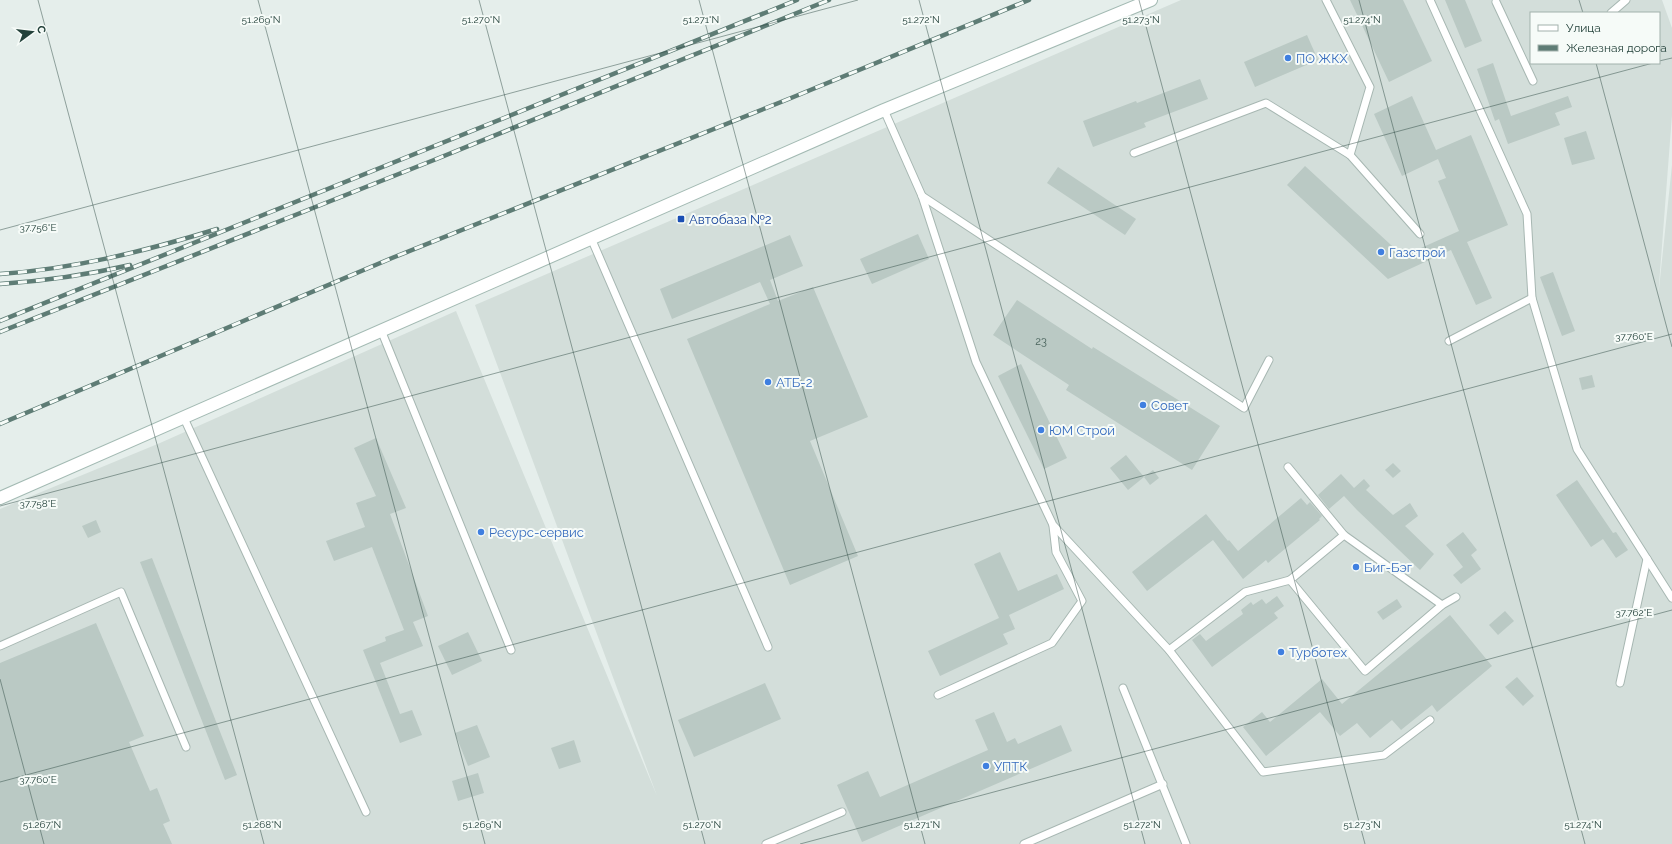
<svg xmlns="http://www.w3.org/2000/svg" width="1672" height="844" font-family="Raleway,sans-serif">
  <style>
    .built { fill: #d3deda; fill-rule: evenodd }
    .building { fill: #bac9c4 }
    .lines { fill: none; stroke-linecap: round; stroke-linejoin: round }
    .lane-casing { stroke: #a7b7b2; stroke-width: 9 }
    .secondary-casing { stroke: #a3bab3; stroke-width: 14 }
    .lane { stroke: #fff; stroke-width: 7 }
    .secondary { stroke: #fff; stroke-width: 12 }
    .rail-casing { stroke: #5e7c75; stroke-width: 4.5 }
    .rail { stroke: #f6fbf8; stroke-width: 3; stroke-dasharray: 9; stroke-linecap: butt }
    .ticks { fill: none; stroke: #23413a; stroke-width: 1; stroke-opacity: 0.45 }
    .shop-dot { fill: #3f7fe0; stroke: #f6fbf8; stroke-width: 1.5 }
    .transit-dot { fill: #1a4fb4; stroke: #f6fbf8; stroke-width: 1.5 }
    .labels { text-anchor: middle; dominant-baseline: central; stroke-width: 4; stroke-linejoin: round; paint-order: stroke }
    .number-label { font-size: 11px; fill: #49635c }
    .shop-label { font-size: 13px; fill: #366cbe; stroke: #f6fbf8; text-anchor: start }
    .transit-label { font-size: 13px; fill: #164399; stroke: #f6fbf8; text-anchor: start }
    .ticks-label { font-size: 10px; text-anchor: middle; fill: #23413a; stroke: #f6fbf8; stroke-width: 4; stroke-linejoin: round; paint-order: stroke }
  </style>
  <rect width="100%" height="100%" fill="#e5eeeb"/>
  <path class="built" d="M 1181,0 L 1662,0 L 1672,28 L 1672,115 L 1658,298 L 1672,165 L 1672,844 L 0,844 L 0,509 L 160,443 L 456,311 L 657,796 L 475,305 ZM 1531,13 L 1659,13 L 1659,63 L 1531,63 Z"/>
  <g class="building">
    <path d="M 1350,0 L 1403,0 L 1432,61 L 1389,82 Z"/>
    <path d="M 1445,0 L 1465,0 L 1482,41 L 1465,48 Z"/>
    <path d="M 1307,35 L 1318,60 L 1255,87 L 1244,62 Z"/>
    <path d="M 1493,63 L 1511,116 L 1568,96 L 1572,107 L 1555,113 L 1560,125 L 1508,144 L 1499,119 L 1495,121 L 1477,69 Z"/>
    <path d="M 1200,79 L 1208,99 L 1144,123 L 1146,127 L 1093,147 L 1083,121 L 1136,101 L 1137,103 Z"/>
    <path d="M 1412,96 L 1436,150 L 1471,135 L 1508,225 L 1467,242 L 1492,298 L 1476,305 L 1451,250 L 1388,279 L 1287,185 L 1305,166 L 1403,256 L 1459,231 L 1438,181 L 1446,178 L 1438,159 L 1402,176 L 1374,114 Z"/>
    <path d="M 1586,131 L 1595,159 L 1572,165 L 1564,138 Z"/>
    <path d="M 1058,167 L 1136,219 L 1125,235 L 1047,183 Z"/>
    <path d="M 918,234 L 929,259 L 872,284 L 860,259 Z"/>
    <path d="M 790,235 L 803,266 L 770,280 L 778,301 L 813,287 L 868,417 L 810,441 L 858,556 L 790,585 L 687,339 L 770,304 L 760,282 L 672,319 L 660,289 Z"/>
    <path d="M 1553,272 L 1575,331 L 1562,336 L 1540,277 Z"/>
    <path d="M 1017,300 L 1092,349 L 1093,347 L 1220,426 L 1192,470 L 1066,390 L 1069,385 L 993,335 Z"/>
    <path d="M 1021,364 L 1067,458 L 1044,469 L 998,376 Z"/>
    <path d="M 1592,375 L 1595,387 L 1582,390 L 1579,378 Z"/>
    <path d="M 376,438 L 406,508 L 390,514 L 428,616 L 413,622 L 423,646 L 380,663 L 400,714 L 412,710 L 422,735 L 400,743 L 363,650 L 386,641 L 385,637 L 404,630 L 372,547 L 334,561 L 326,541 L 365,527 L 356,503 L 376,496 L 354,448 Z"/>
    <path d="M 1126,455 L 1144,477 L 1128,490 L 1110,468 Z"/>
    <path d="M 1393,463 L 1401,471 L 1393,478 L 1385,470 Z"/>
    <path d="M 1153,470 L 1159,478 L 1150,485 L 1144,477 Z"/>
    <path d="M 1341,474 L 1354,488 L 1364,479 L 1370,486 L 1366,490 L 1393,515 L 1410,503 L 1418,516 L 1405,526 L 1434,554 L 1420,570 L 1357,510 L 1344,496 L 1329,509 L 1318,495 Z"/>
    <path d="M 1577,480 L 1613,533 L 1616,532 L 1628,550 L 1616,558 L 1603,539 L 1591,547 L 1556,495 Z"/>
    <path d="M 1301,498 L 1307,505 L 1310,502 L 1322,516 L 1319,519 L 1320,520 L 1268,563 L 1266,560 L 1243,579 L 1213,540 L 1147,591 L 1132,572 L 1206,514 L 1228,541 L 1229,540 L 1238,551 Z"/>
    <path d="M 96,520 L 101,532 L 88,538 L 82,526 Z"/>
    <path d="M 1463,532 L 1477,550 L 1471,555 L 1481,569 L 1461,584 L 1453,575 L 1463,567 L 1446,545 Z"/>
    <path d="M 1000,552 L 1018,591 L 1057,574 L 1064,589 L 1009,615 L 1015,629 L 1003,634 L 1008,644 L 940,676 L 928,651 L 999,618 L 974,564 Z"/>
    <path d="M 152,558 L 237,775 L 225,780 L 140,562 Z"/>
    <path d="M 1277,596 L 1284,606 L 1274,613 L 1278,618 L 1212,667 L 1192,640 L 1200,634 L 1206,641 L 1243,614 L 1241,610 L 1251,602 L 1253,605 L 1262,599 L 1266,604 Z"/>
    <path d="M 1397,599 L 1402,607 L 1383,620 L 1377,612 Z"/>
    <path d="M 1505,611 L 1514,621 L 1498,635 L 1489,625 Z"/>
    <path d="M 1450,615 L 1492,666 L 1437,712 L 1432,705 L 1401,730 L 1392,720 L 1370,738 L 1357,723 L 1340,736 L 1320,712 L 1266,756 L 1243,727 L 1262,712 L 1270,722 L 1322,679 L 1342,704 Z"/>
    <path d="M 96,623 L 144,736 L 129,742 L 150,791 L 157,788 L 170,821 L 163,824 L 172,844 L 0,844 L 0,663 Z"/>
    <path d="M 468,632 L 482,661 L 452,675 L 438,646 Z"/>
    <path d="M 1517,677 L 1534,696 L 1523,706 L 1505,687 Z"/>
    <path d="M 765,683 L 781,719 L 694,757 L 678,720 Z"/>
    <path d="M 994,712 L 1007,742 L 1015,738 L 1018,744 L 1061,725 L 1072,751 L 862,842 L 837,785 L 868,771 L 880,797 L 988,750 L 975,720 Z"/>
    <path d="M 477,725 L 490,757 L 468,766 L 455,733 Z"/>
    <path d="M 574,740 L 581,762 L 559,769 L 551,748 Z"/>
    <path d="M 478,773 L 484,793 L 458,801 L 452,781 Z"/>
  </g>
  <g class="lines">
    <defs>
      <g id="lane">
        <path d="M 1326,0 L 1370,87 L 1350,155"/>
        <path d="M 1430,0 L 1527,214 L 1532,298 L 1577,449 L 1672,598"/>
        <path d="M 1496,2 L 1533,81"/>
        <path d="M 1611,13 L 1626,0"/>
        <path d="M 884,110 L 922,196 L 976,362 L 1053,525 L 1169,650 L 1263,772 L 1384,755 L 1430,720"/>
        <path d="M 1134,153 L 1266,103 L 1350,155 L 1420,234"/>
        <path d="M 922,196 L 1244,408 L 1269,360"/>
        <path d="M 591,238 L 768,647"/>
        <path d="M 381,330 L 511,650"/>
        <path d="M 1449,341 L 1532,298"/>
        <path d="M 183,416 L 366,812"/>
        <path d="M 1288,467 L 1344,535"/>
        <path d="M 1290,580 L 1344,535 L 1442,605"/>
        <path d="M 0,646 L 121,592 L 186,747"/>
        <path d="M 1169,650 L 1245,592 L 1290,580 L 1365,671 L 1442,605 L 1456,597"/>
        <path d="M 1620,683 L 1647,559"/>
        <path d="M 1123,688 L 1186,844"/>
        <path d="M 938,695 L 1052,643 L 1082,601 L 1056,552 L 1053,526"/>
        <path d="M 766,844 L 842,812"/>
        <path d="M 1024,844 L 1163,784"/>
      </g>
      <path id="secondary" d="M 0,498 L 884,110 L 1151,0"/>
    </defs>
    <use href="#lane" class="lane-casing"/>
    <use href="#secondary" class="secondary-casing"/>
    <use href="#lane" class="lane"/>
    <use href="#secondary" class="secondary"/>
    <defs>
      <g id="rail">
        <path d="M 0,274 C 74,269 146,251 217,229"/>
        <path d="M 0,284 C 44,281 87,275 130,265"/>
        <path d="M 0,321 L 797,0"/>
        <path d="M 0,332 L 434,160 L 829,0"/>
        <path d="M 0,424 L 392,258 L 791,98 L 1029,0"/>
      </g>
    </defs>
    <use href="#rail" class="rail-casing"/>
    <use href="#rail" class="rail"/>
  </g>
  <path class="ticks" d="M 38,0 L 264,844M 258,0 L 485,844M 479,0 L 705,844M 699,0 L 925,844M 919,0 L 1145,844M 1139,0 L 1365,844M 1359,0 L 1585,844M 1579,0 L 1583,13M 1659,61 L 1672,58M 1596,63 L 1672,347M 0,230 L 858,0M 0,506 L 1653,63M 0,679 L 44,844M 0,782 L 1672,334M 800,844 L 1672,610"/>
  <g class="shop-dot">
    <circle cx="1288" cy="58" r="4"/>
    <circle cx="1381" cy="252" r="4"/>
    <circle cx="768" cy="382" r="4"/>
    <circle cx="1143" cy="405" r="4"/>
    <circle cx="1041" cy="430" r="4"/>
    <circle cx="481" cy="532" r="4"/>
    <circle cx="1356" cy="567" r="4"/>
    <circle cx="1281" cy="652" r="4"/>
    <circle cx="986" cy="766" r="4"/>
  </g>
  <rect class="transit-dot" x="677" y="215" width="8" height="8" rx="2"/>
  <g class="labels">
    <g class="number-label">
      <text x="1041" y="341">23</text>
    </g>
    <g class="shop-label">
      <text x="1296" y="58">ПО ЖКХ</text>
      <text x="1389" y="252">Газстрой</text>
      <text x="776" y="382">АТБ-2</text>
      <text x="1151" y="405">Совет</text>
      <text x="1049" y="430">ЮМ Строй</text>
      <text x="489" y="532">Ресурс-сервис</text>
      <text x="1364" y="567">Биг-Бэг</text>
      <text x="1289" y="652">Турботех</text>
      <text x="994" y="766">УПТК</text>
    </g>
    <g class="transit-label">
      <text x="689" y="219">Автобаза №2</text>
    </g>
  </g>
  <g class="ticks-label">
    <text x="261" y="23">51.269°N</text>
    <text x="481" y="23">51.270°N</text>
    <text x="701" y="23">51.271°N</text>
    <text x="921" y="23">51.272°N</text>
    <text x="1141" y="23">51.273°N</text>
    <text x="1362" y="23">51.274°N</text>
    <text x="38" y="231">37.756°E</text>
    <text x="1634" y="340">37.760°E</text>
    <text x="38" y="507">37.758°E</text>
    <text x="1634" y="616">37.762°E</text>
    <text x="38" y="783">37.760°E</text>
    <text x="42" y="828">51.267°N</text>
    <text x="262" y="828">51.268°N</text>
    <text x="482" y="828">51.269°N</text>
    <text x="702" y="828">51.270°N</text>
    <text x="922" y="828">51.271°N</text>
    <text x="1142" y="828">51.272°N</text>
    <text x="1362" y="828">51.273°N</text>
    <text x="1583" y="828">51.274°N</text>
  </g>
  <rect x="1530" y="12" width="130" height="52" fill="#f6fbf8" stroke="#a2b1ac"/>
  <rect x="1538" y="25" width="20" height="6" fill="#ffffff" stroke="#a2b1ac"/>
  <text x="1566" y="32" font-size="12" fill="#23413a">Улица</text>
  <rect x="1538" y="45" width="20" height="6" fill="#5e7c75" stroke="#a2b1ac"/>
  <text x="1566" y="52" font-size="12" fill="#23413a">Железная дорога</text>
  <g transform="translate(32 32) rotate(75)" stroke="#f6fbf8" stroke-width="3" paint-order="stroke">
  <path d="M0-3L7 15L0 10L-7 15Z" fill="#23413a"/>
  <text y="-6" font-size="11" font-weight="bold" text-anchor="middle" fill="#23413a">С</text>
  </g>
</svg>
